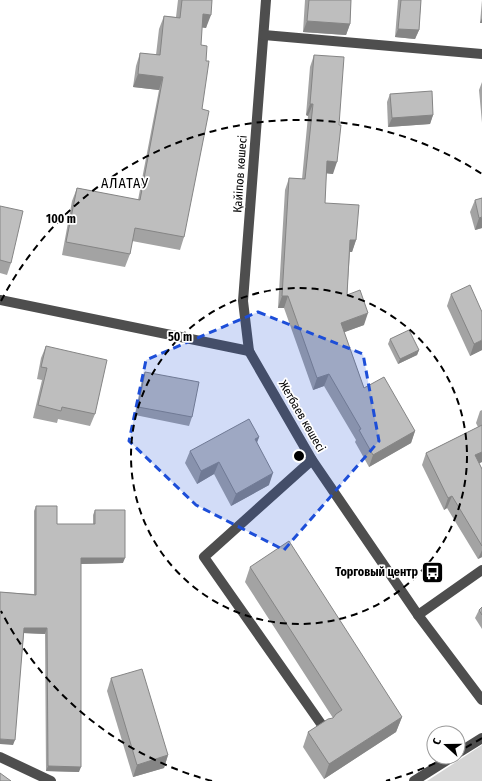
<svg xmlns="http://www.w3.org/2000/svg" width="482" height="781" font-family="'Fira Sans Condensed',sans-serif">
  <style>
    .green { fill: #d5d5d5 }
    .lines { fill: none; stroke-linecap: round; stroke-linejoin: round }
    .minor { stroke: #4e4e4e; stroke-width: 10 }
    .wall { fill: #a3a3a3 }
    .shaded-wall { fill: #858585 }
    .building { fill: #bebebe; stroke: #858585 }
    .marked { fill: #1d4ed8; fill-opacity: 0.2; stroke: #1d4ed8; stroke-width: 3; stroke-dasharray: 8 5; stroke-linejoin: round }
    .ring { fill: none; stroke: #000; stroke-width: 2; stroke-dasharray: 7 5 }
    .labels { text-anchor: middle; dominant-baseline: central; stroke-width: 3.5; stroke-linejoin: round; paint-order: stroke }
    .street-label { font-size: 12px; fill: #000; stroke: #fff }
    .poi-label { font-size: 12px; font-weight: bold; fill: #000; stroke: #fff; text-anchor: end }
    .quarter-label { font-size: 14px; letter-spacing: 1px; fill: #000; stroke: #fff }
    .centre { fill: #000; stroke: #fff; stroke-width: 2 }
    .ring-label { font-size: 12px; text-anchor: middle; font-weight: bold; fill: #000; stroke: #fff; stroke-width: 3.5; stroke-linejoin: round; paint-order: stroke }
  </style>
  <rect width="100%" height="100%" fill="#fff"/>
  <path class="green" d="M 482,745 L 482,781 L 427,781 Z"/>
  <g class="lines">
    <g class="minor">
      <path d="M 266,0 L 243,301 L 249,351 L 312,460 L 418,615 L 482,700"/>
      <path d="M 264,35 L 482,54"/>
      <path d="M 0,300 L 249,351"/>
      <path d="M 312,460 L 204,557 L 324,728"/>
      <path d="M 418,615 L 482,570"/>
      <path d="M 458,753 L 482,738"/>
      <path d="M 0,757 L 51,781"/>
      <path d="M 414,781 L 452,757"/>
    </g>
  </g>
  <g class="wall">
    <path d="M 178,0 L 212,0 L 206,28 L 202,27 L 184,237 L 180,250 L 132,241 L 130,254 L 125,267 L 62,255 L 72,201 L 77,188 L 138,200 L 159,90 L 133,87 L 136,66 L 140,53 L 156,55 L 159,29 L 164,16 L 176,17 Z"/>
    <path d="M 305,0 L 351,0 L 350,24 L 346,35 L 303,32 Z"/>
    <path d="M 398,0 L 421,0 L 419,30 L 415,39 L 395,37 Z"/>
    <path d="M 482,0 L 482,23 L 480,23 Z"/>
    <path d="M 314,55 L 333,174 L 326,173 L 325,203 L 356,240 L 352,252 L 350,252 L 347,295 L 364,325 L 344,332 L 364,388 L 415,431 L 411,443 L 369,467 L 355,442 L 356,440 L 324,386 L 313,390 L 284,308 L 278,308 L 285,190 L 289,178 L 302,179 L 308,116 L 306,115 L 310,67 Z"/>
    <path d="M 482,82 L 482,123 L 479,90 Z"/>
    <path d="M 390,94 L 433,115 L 430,124 L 388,127 L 387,102 Z"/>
    <path d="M 475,200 L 482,228 L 475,230 L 470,212 Z"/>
    <path d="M 0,206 L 11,263 L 7,275 L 0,273 Z"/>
    <path d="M 451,294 L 482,350 L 470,356 L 447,306 Z"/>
    <path d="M 390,339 L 419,350 L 417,355 L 398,364 L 388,344 Z"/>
    <path d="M 46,346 L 95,414 L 90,426 L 58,419 L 57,423 L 33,418 L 42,380 L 37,379 L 41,358 Z"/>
    <path d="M 145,372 L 192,417 L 189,426 L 135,415 L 142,380 Z"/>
    <path d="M 482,410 L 482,462 L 479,463 L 482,469 L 482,557 L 478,559 L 447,508 L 444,510 L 422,465 L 426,453 L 478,427 L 476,423 L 480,411 Z"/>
    <path d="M 259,437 L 257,443 L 269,485 L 231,506 L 214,474 L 197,484 L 185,463 L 190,451 Z"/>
    <path d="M 36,506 L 57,524 L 93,524 L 93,515 L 95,510 L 123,563 L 81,564 L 79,772 L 46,771 L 45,634 L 24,633 L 13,745 L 0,592 L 34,594 L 34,511 Z"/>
    <path d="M 250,567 L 402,717 L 396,732 L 324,779 L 303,747 L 308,732 L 333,718 L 245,582 Z"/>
    <path d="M 482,607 L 482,629 L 475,618 L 479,610 Z"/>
    <path d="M 111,678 L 168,755 L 164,768 L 133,777 L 107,691 Z"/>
  </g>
  <g class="shaded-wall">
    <path d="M 203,14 L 211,15 L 206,28 L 198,27 Z"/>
    <path d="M 482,18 L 482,23 L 480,23 Z"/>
    <path d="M 307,21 L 350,24 L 346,35 L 303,32 Z"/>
    <path d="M 398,29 L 419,30 L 415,39 L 395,37 Z"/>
    <path d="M 138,74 L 163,77 L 159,90 L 133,87 Z"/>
    <path d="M 310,104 L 313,104 L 308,116 L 306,115 Z"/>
    <path d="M 433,115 L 430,124 L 388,127 L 392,118 Z"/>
    <path d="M 327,161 L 337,162 L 333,174 L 323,173 Z"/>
    <path d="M 482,217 L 482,228 L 475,230 L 479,218 Z"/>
    <path d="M 350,240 L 356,240 L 352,252 L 346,252 Z"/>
    <path d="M 282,296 L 288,296 L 284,308 L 278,308 Z"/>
    <path d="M 368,313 L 364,325 L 337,335 L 341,323 Z"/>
    <path d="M 482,340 L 482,350 L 470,356 L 474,344 Z"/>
    <path d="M 419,350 L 417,355 L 398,364 L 400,359 Z"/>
    <path d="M 329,374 L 324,386 L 313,390 L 317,378 Z"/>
    <path d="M 415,431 L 411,443 L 369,467 L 373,455 Z"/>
    <path d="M 259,437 L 254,449 L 255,439 Z"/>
    <path d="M 482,452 L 482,462 L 471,467 L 475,455 Z"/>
    <path d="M 219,462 L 214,474 L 197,484 L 201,471 Z"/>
    <path d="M 273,473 L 269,485 L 231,506 L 236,494 Z"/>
    <path d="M 452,496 L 447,508 L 444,510 L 448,498 Z"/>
    <path d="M 482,550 L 482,557 L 478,559 Z"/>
    <path d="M 81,558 L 125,558 L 123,563 L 79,564 Z"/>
    <path d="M 24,628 L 47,628 L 45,634 L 22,633 Z"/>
    <path d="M 402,717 L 396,732 L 324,779 L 329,764 Z"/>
    <path d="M 0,739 L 15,740 L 13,745 L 0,744 Z"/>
    <path d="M 168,755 L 164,768 L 133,777 L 137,765 Z"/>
    <path d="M 48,766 L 81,767 L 79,772 L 46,771 Z"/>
  </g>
  <g class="building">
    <path d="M 182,0 L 212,0 L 211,15 L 203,14 L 201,45 L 207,46 L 206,61 L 209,61 L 202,109 L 209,111 L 184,237 L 135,228 L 130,254 L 66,242 L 77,188 L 140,200 L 163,77 L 138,74 L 140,53 L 160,55 L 164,16 L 180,18 Z"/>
    <path d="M 309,0 L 351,0 L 350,24 L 307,21 Z"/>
    <path d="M 401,0 L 421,0 L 419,30 L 398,29 Z"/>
    <path d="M 314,55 L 344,57 L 339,125 L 341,125 L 337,162 L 327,161 L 325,203 L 359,205 L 356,240 L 350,240 L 347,295 L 360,290 L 368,313 L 341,323 L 364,388 L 384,377 L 415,431 L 373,455 L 359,430 L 361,429 L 329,374 L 317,378 L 288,296 L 282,296 L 289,178 L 305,179 L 313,104 L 310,104 Z"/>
    <path d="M 432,91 L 433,115 L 392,118 L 390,94 Z"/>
    <path d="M 482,198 L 482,217 L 479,218 L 475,200 Z"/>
    <path d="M 0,206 L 23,211 L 11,263 L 0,260 Z"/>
    <path d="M 470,285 L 482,312 L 482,340 L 474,344 L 451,294 Z"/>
    <path d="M 409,330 L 419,350 L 400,359 L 390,339 Z"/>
    <path d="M 46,346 L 107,360 L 95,414 L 62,407 L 61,411 L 38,405 L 47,368 L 41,367 Z"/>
    <path d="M 145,372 L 199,382 L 192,417 L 138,407 Z"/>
    <path d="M 249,419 L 259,437 L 255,439 L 273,473 L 236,494 L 219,462 L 201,471 L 190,451 Z"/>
    <path d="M 482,425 L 482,452 L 475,455 L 482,469 L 482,546 L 452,496 L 448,498 L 426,453 Z"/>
    <path d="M 36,506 L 57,506 L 57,524 L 95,524 L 95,510 L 125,510 L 125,558 L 81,558 L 81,767 L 48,766 L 47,628 L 24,628 L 15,740 L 0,739 L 0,592 L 36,595 Z"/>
    <path d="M 289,541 L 402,717 L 329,764 L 308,732 L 328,719 L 333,718 L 336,714 L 342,710 L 250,567 Z"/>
    <path d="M 482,607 L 482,615 L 479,610 Z"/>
    <path d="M 142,669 L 168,755 L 137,765 L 111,678 Z"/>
    <path d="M 0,773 L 11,781 L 0,781 Z"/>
  </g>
  <path class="marked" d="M 258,312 L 363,354 L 379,441 L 284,550 L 196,505 L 129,441 L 146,360 Z"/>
  <g class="ring">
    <circle cx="299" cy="456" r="168"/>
    <path d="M482 738A336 336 0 0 1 459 751M446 758A336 336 0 0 1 386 781M212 781A336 336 0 0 1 1 611M1 301A336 336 0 0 1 482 174"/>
  </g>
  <defs>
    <symbol id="bus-square" viewBox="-11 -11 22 22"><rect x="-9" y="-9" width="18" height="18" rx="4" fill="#000" stroke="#fff"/><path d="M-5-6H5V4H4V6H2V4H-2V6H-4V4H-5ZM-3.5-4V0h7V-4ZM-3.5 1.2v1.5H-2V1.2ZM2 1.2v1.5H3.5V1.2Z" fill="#fff"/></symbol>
  </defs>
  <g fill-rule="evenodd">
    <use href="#bus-square" x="420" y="560" width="25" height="25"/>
  </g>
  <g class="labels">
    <g class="street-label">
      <text transform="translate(240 174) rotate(-86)">Қайіпов көшесі</text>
      <text transform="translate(302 416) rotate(60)">Жетбаев көшесі</text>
    </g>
    <g class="poi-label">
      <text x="418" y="572">Торговый центр</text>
    </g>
    <g class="quarter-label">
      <text x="125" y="183">АЛАТАУ</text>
    </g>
  </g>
  <circle cx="299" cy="456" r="6" class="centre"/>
  <g class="ring-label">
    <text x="61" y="223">100 m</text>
    <text x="180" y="341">50 m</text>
  </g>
  <g transform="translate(446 745) rotate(291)"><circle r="19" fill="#ffffff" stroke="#999999"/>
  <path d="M0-3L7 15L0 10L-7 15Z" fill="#000000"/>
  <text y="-6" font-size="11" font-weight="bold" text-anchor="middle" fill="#000000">С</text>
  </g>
</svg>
